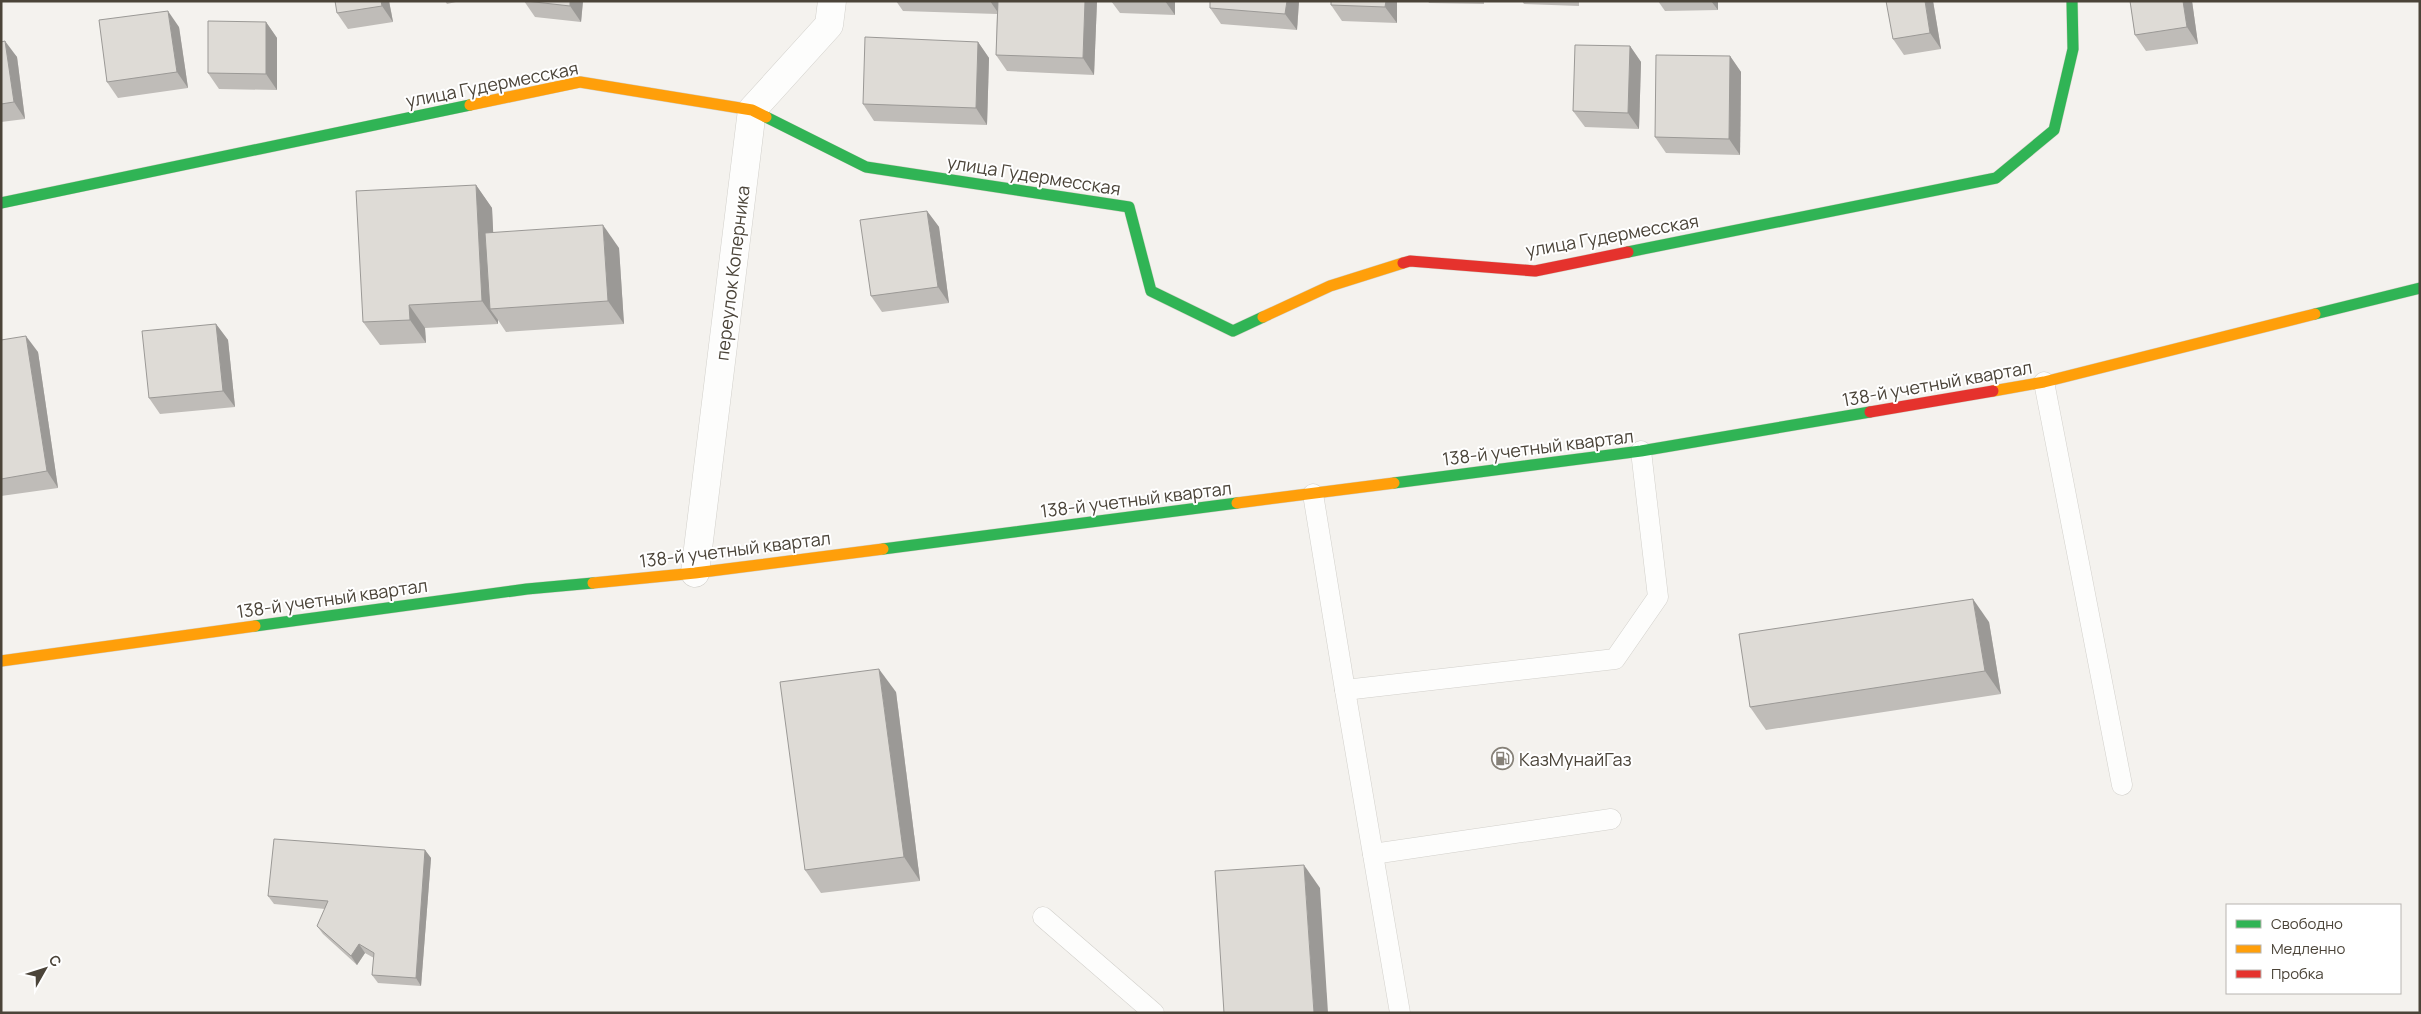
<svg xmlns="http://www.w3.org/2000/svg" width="2421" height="1014" font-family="Manrope,sans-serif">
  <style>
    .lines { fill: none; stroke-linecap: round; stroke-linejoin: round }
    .lane-casing { stroke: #d2d0cb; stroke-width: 21 }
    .street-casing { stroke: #d2d0cb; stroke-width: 29 }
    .fast-casing { stroke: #d3cfc5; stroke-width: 12 }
    .slow-casing { stroke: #d3cfc5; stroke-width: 12 }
    .jam-casing { stroke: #d3cfc5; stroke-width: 12 }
    .lane { stroke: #fdfdfc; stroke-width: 20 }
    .street { stroke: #fdfdfc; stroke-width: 28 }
    .fast { stroke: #30b455; stroke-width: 11 }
    .slow { stroke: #ff9f0a; stroke-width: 11 }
    .jam { stroke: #e5322d; stroke-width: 11 }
    .wall { fill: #bfbcb8 }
    .shaded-wall { fill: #9b9996 }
    .building { fill: #dedbd6; stroke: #9b9996 }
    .labels { text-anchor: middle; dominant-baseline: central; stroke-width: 4; stroke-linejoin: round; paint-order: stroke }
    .street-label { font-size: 18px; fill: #4b4439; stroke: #fff }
    .poi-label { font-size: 18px; fill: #4b4439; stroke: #fff; text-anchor: start }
  </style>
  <rect width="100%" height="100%" fill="#f4f2ee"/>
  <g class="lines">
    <defs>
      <g id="lane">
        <path d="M 2044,382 L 2122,785"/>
        <path d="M 1313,494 L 1345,690 L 1615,659 L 1658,597 L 1641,451"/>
        <path d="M 1345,690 L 1400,1013"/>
        <path d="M 1373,854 L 1611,819"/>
        <path d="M 1043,917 L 1154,1013"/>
      </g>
      <path id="street" d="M 695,573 L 752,110 L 829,25 L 832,1"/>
      <g id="fast">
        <path d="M 766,117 L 866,167 L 1129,207 L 1151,291 L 1233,331 L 1263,317"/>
        <path d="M 1,203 L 470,105"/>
        <path d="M 1628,252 L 1996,178 L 2054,130 L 2073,49 L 2072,1"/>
        <path d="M 2315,314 L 2420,288"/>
        <path d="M 1394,483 L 1641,451 L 1870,412"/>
        <path d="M 883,549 L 1237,503"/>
        <path d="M 255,626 L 527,589 L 593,583"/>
      </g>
      <g id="slow">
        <path d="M 470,105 L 580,82 L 752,110 L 766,117"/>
        <path d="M 1263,317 L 1330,286 L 1403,263"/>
        <path d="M 1993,391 L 2044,382 L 2315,314"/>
        <path d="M 1237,503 L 1394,483"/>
        <path d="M 593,583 L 695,573 L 883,549"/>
        <path d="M 1,661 L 255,626"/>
      </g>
      <g id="jam">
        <path d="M 1403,263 L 1410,261 L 1535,271 L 1628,252"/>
        <path d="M 1870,412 L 1993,391"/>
      </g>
    </defs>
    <use href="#lane" class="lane-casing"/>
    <use href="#street" class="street-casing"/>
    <use href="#fast" class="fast-casing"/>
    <use href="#slow" class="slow-casing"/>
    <use href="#jam" class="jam-casing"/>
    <use href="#lane" class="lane"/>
    <use href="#street" class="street"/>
    <use href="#fast" class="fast"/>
    <use href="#slow" class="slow"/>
    <use href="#jam" class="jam"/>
  </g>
  <g class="wall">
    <path d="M 389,1 L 393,22 L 348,29 L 337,13 Z"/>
    <path d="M 445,1 L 460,1 L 447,4 Z"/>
    <path d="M 524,1 L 583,1 L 581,22 L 535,17 Z"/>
    <path d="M 896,1 L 1097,1 L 1094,75 L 1007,71 L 996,55 L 997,14 L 903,11 Z"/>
    <path d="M 1111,1 L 1175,1 L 1175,15 L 1120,13 Z"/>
    <path d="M 1210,1 L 1299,1 L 1297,30 L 1221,24 L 1210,8 Z"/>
    <path d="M 1331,1 L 1397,1 L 1397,23 L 1342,21 L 1331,5 Z"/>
    <path d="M 1428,1 L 1484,1 L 1484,4 L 1429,3 Z"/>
    <path d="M 1522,1 L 1579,1 L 1579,6 L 1524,4 Z"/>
    <path d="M 1658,1 L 1718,1 L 1718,10 L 1665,11 Z"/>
    <path d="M 1933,1 L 1941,49 L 1904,55 L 1893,39 Z"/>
    <path d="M 2130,1 L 2192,1 L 2198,44 L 2146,51 L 2135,35 Z"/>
    <path d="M 266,22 L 277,38 L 277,90 L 219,89 L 208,73 Z"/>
    <path d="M 179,27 L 188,88 L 118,98 L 107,82 Z"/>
    <path d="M 1,42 L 17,57 L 25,119 L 1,122 Z"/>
    <path d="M 978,42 L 989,58 L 987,125 L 874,121 L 863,104 Z"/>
    <path d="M 1630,46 L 1641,62 L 1639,129 L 1585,127 L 1573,111 Z"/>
    <path d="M 1730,56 L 1741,72 L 1740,155 L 1666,153 L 1655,137 Z"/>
    <path d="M 476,185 L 492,208 L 493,232 L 619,248 L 624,324 L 506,332 L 498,320 L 498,324 L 425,328 L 426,343 L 380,345 L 363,322 Z"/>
    <path d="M 927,211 L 939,227 L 949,303 L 882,312 L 871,296 Z"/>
    <path d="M 216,324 L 228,340 L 235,407 L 160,414 L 149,398 Z"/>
    <path d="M 1,340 L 38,352 L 58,488 L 1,496 Z"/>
    <path d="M 1989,622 L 2001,694 L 1766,730 L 1750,707 Z"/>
    <path d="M 896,692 L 920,881 L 821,893 L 805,870 Z"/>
    <path d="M 425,850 L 431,858 L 421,986 L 378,983 L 372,975 L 374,958 L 365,953 L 357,965 L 323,934 L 317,926 L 325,909 L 274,904 L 268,896 Z"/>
  </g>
  <g class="shaded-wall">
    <path d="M 381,1 L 389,1 L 393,22 L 382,6 Z"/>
    <path d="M 570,1 L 583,1 L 581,22 L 570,6 Z"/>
    <path d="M 990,1 L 1000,1 L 999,14 Z"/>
    <path d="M 1085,1 L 1097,1 L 1094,75 L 1083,58 Z"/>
    <path d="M 1165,1 L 1175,1 L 1175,15 Z"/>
    <path d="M 1287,1 L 1299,1 L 1297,30 L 1285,14 Z"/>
    <path d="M 1386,1 L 1397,1 L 1397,23 L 1385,7 Z"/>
    <path d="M 1711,1 L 1718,1 L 1718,10 Z"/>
    <path d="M 1925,1 L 1933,1 L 1941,49 L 1930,33 Z"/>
    <path d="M 2183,1 L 2192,1 L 2198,44 L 2187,27 Z"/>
    <path d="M 168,11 L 179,27 L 188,88 L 177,72 Z"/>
    <path d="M 266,22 L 277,38 L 277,90 L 266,74 Z"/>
    <path d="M 5,41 L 17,57 L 25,119 L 14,102 Z"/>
    <path d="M 978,42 L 989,58 L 987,125 L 976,108 Z"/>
    <path d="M 1630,46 L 1641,62 L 1639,129 L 1628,113 Z"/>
    <path d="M 1730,56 L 1741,72 L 1740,155 L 1729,139 Z"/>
    <path d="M 476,185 L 492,208 L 497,309 L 490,309 L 498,320 L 498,324 L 482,301 Z"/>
    <path d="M 927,211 L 939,227 L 949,303 L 938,287 Z"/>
    <path d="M 603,225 L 619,248 L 624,324 L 608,301 Z"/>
    <path d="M 409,305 L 425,328 L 426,343 L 410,320 Z"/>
    <path d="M 216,324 L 228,340 L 235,407 L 223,391 Z"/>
    <path d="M 26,336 L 38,352 L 58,488 L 47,471 Z"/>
    <path d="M 1973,599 L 1989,622 L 2001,694 L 1985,671 Z"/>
    <path d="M 879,669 L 896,692 L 920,881 L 904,857 Z"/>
    <path d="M 425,850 L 431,858 L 421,986 L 416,978 Z"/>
    <path d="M 1304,865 L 1320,888 L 1328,1013 L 1314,1013 Z"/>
    <path d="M 359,944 L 365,953 L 357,965 L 351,956 Z"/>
  </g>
  <g class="building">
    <path d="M 335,1 L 381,1 L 382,6 L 337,13 Z"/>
    <path d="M 526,1 L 570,1 L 570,6 Z"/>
    <path d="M 998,1 L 1085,1 L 1083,58 L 996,55 Z"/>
    <path d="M 1210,1 L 1287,1 L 1285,14 L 1210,8 Z"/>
    <path d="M 1331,1 L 1386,1 L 1385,7 L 1331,5 Z"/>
    <path d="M 1886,1 L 1925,1 L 1930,33 L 1893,39 Z"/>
    <path d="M 2130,1 L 2183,1 L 2187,27 L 2135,35 Z"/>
    <path d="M 168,11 L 177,72 L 107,82 L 99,20 Z"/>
    <path d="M 208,21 L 266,22 L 266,74 L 208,73 Z"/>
    <path d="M 865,37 L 978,42 L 976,108 L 863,104 Z"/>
    <path d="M 5,41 L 14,102 L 1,104 L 1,42 Z"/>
    <path d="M 1575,45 L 1630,46 L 1628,113 L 1573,111 Z"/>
    <path d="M 1656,55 L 1730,56 L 1729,139 L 1655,137 Z"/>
    <path d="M 476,185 L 482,301 L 409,305 L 410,320 L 363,322 L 356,191 Z"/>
    <path d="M 927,211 L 938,287 L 871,296 L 860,220 Z"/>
    <path d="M 603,225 L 608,301 L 490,309 L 485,233 Z"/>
    <path d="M 216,324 L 223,391 L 149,398 L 142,331 Z"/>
    <path d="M 26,336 L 47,471 L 1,479 L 1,340 Z"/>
    <path d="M 1973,599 L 1985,671 L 1750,707 L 1739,634 Z"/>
    <path d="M 879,669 L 904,857 L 805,870 L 780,682 Z"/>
    <path d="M 274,839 L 425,850 L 416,978 L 372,975 L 374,953 L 359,944 L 351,956 L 317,926 L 328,901 L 268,896 Z"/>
    <path d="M 1304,865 L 1314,1013 L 1224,1013 L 1215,871 Z"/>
  </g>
  <defs>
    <symbol id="fuel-ring" viewBox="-11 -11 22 22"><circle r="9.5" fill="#fff" stroke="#868178" stroke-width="1.5"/><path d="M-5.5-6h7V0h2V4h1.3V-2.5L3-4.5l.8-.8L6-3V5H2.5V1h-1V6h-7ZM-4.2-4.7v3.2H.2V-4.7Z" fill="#868178"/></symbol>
  </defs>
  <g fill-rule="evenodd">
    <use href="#fuel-ring" x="1490" y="746" width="25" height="25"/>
  </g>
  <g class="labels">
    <g class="street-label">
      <text transform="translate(492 84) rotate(-11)">улица Гудермесская</text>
      <text transform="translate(1034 175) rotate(9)">улица Гудермесская</text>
      <text transform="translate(1612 235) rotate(-10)">улица Гудермесская</text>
      <text transform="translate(732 273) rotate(-83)">переулок Коперника</text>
      <text transform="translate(1937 383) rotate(-10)">138-й учетный квартал</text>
      <text transform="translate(1538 447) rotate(-7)">138-й учетный квартал</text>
      <text transform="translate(1136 499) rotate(-7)">138-й учетный квартал</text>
      <text transform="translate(735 549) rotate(-7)">138-й учетный квартал</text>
      <text transform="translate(332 598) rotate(-8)">138-й учетный квартал</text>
    </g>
    <g class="poi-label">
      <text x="1519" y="759">КазМунайГаз</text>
    </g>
  </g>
  <rect width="2421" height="1014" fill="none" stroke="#4b4439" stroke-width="5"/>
  <rect x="2226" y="904" width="175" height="90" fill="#ffffff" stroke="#b7b4b0"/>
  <rect x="2236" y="920" width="25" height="8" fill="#30b455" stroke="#b7b4b0"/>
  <text x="2271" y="929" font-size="15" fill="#4b4439">Свободно</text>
  <rect x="2236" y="945" width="25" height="8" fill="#ff9f0a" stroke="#b7b4b0"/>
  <text x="2271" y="954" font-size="15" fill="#4b4439">Медленно</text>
  <rect x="2236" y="970" width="25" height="8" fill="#e5322d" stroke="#b7b4b0"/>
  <text x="2271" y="979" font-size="15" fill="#4b4439">Пробка</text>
  <g transform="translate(45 969) rotate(51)" stroke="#ffffff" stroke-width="4" paint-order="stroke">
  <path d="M0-4L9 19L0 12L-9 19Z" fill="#4b4439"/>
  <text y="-8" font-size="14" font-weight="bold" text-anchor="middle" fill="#4b4439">С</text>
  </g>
</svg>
